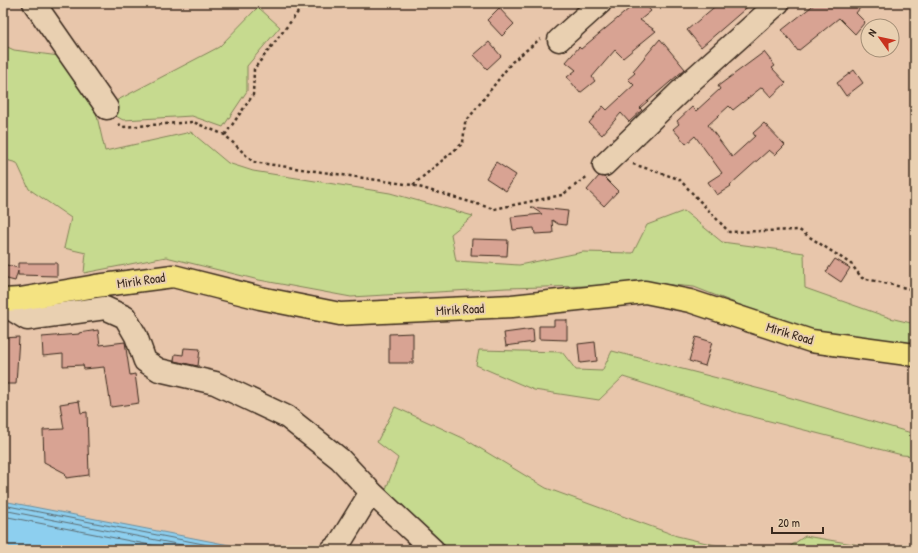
<svg xmlns="http://www.w3.org/2000/svg" width="918" height="553" font-family="'Patrick Hand',sans-serif">
  <style>
    .green { fill: #c6da8f; stroke: #808256 }
    .water { fill: #8dcfef; stroke: #6c8d9b }
    .lines { fill: none; stroke-linecap: round; stroke-linejoin: round }
    .shore { stroke: #5c6c72; stroke-width: 1 }
    .building { fill: #d8a393; stroke: #3b2a1e }
    .minor-casing { stroke: #3b2a1e; stroke-width: 25 }
    .major-casing { stroke: #3b2a1e; stroke-width: 25 }
    .path { stroke: #3b2a1e; stroke-width: 2.5; stroke-dasharray: 3 3; stroke-linecap: butt }
    .minor { stroke: #e9d0b1; stroke-width: 22 }
    .major { stroke: #f4e382; stroke-width: 22 }
    .labels { text-anchor: middle; dominant-baseline: central; stroke-width: 4; stroke-linejoin: round; paint-order: stroke }
    .street-label { font-size: 13px; fill: #3b2a1e; stroke: #e9d0b1 }
  </style>
  <rect width="100%" height="100%" fill="#e8c6ab"/>
  <filter id="ink" filterUnits="userSpaceOnUse"><feTurbulence type="fractalNoise" baseFrequency=".025" numOctaves="2"/><feDisplacementMap in="SourceGraphic" scale="8" xChannelSelector="R" yChannelSelector="G"/><feConvolveMatrix kernelMatrix="1 2 1 2 8 2 1 2 1" color-interpolation-filters="sRGB"/></filter>
  <g filter="url(#ink)">
    <g class="green">
      <path d="M 258,7 L 280,27 L 247,66 L 247,91 L 223,127 L 192,116 L 123,120 L 114,115 L 112,103 L 219,47 Z"/>
      <path d="M 3,45 L 14,50 L 59,56 L 96,112 L 105,151 L 191,132 L 228,163 L 253,171 L 390,193 L 473,216 L 451,234 L 456,261 L 519,265 L 583,252 L 633,253 L 647,225 L 684,211 L 722,242 L 804,253 L 805,288 L 890,318 L 915,324 L 915,343 L 812,333 L 694,287 L 662,284 L 506,288 L 351,297 L 259,280 L 166,257 L 84,273 L 86,253 L 64,248 L 71,218 L 29,189 L 17,163 L 3,159 Z"/>
      <path d="M 479,350 L 562,352 L 576,370 L 602,371 L 612,351 L 764,390 L 915,434 L 915,456 L 902,455 L 738,413 L 623,377 L 599,400 L 534,390 L 476,365 Z"/>
      <path d="M 395,407 L 463,438 L 546,488 L 677,536 L 736,550 L 446,550 L 386,489 L 398,458 L 377,442 Z"/>
      <path d="M 805,536 L 889,550 L 785,550 Z"/>
    </g>
    <path class="water" d="M 3,501 L 255,550 L 3,550 Z"/>
    <g class="lines">
      <g class="shore">
        <path d="M 3,505 L 234,550"/>
        <path d="M 3,510 L 207,550"/>
        <path d="M 3,516 L 176,550"/>
      </g>
    </g>
    <g class="building">
      <path d="M 636,3 L 644,3 L 651,11 L 640,20 L 656,31 L 623,58 L 615,50 L 592,77 L 595,81 L 580,93 L 567,77 L 576,70 L 566,62 L 579,47 L 581,49 Z"/>
      <path d="M 719,3 L 752,3 L 701,47 L 687,30 Z"/>
      <path d="M 816,3 L 864,3 L 856,13 L 865,22 L 855,34 L 839,18 L 798,51 L 782,30 Z"/>
      <path d="M 499,8 L 514,24 L 502,36 L 487,20 Z"/>
      <path d="M 660,39 L 685,69 L 640,108 L 642,110 L 629,122 L 621,113 L 602,135 L 589,123 L 603,106 L 607,110 L 634,85 L 628,79 L 635,73 L 633,71 Z"/>
      <path d="M 489,42 L 501,56 L 487,69 L 474,55 Z"/>
      <path d="M 764,52 L 775,66 L 772,68 L 786,83 L 771,97 L 762,87 L 733,110 L 729,106 L 708,125 L 732,157 L 755,136 L 753,133 L 764,123 L 785,145 L 775,155 L 769,150 L 730,185 L 731,186 L 717,195 L 708,182 L 722,173 L 695,136 L 686,144 L 673,129 L 679,124 L 677,121 L 692,107 L 696,111 L 720,89 L 718,86 Z"/>
      <path d="M 854,70 L 863,83 L 846,96 L 837,83 Z"/>
      <path d="M 496,162 L 516,175 L 506,191 L 486,178 Z"/>
      <path d="M 599,176 L 604,177 L 618,191 L 604,206 L 587,190 Z"/>
      <path d="M 531,207 L 568,211 L 566,225 L 558,224 L 552,220 L 553,233 L 535,234 L 534,228 L 513,230 L 511,217 L 542,214 Z"/>
      <path d="M 472,239 L 508,240 L 507,256 L 471,255 Z"/>
      <path d="M 835,259 L 850,268 L 841,282 L 826,272 Z"/>
      <path d="M 18,263 L 57,263 L 57,276 L 18,275 L 18,271 L 15,281 L 3,278 L 3,264 L 18,268 Z"/>
      <path d="M 554,320 L 567,320 L 567,340 L 539,339 L 539,326 L 554,326 Z"/>
      <path d="M 533,329 L 534,342 L 506,346 L 504,333 Z"/>
      <path d="M 98,330 L 100,345 L 125,342 L 130,375 L 135,374 L 139,403 L 111,407 L 106,374 L 105,374 L 104,367 L 84,369 L 83,365 L 63,366 L 63,354 L 43,356 L 42,337 L 79,334 L 79,333 Z"/>
      <path d="M 413,333 L 413,363 L 389,363 L 389,334 Z"/>
      <path d="M 19,337 L 16,384 L 3,384 L 3,338 Z"/>
      <path d="M 696,337 L 712,342 L 705,366 L 689,361 Z"/>
      <path d="M 595,342 L 597,361 L 580,363 L 578,344 Z"/>
      <path d="M 184,348 L 200,349 L 198,366 L 174,361 L 175,354 L 183,355 Z"/>
      <path d="M 79,401 L 81,413 L 87,412 L 89,475 L 66,478 L 65,473 L 44,462 L 43,430 L 64,429 L 60,404 Z"/>
    </g>
    <g class="lines">
      <defs>
        <g id="minor">
          <path d="M 34,3 L 107,108"/>
          <path d="M 559,40 L 600,3"/>
          <path d="M 604,165 L 691,81 L 778,3"/>
          <path d="M 3,304 L 27,319 L 105,308 L 125,317 L 136,336 L 145,361 L 159,370 L 215,383 L 287,417 L 340,459 L 371,492 L 339,544 L 332,550"/>
          <path d="M 371,492 L 433,550"/>
        </g>
        <path id="major" d="M 3,300 L 20,299 L 96,286 L 173,276 L 260,298 L 340,314 L 512,306 L 645,292 L 690,301 L 811,341 L 915,355"/>
      </defs>
      <use href="#minor" class="minor-casing"/>
      <use href="#major" class="major-casing"/>
      <g class="path">
        <path d="M 118,124 L 123,127 L 193,122 L 225,135 L 253,162 L 412,185 L 494,209 L 562,195 L 588,176"/>
        <path d="M 225,135 L 253,95 L 254,69 L 305,3"/>
        <path d="M 633,164 L 679,179 L 729,232 L 799,230 L 851,264 L 862,278 L 915,290"/>
        <path d="M 413,185 L 463,143 L 465,123 L 512,62 L 540,39"/>
      </g>
      <use href="#minor" class="minor"/>
      <use href="#major" class="major"/>
    </g>
  </g>
  <g class="labels">
    <g class="street-label">
      <text transform="translate(141 280) rotate(-8)">Mirik Road</text>
      <text transform="translate(460 309) rotate(-3)">Mirik Road</text>
      <text transform="translate(790 333) rotate(17)">Mirik Road</text>
    </g>
  </g>
  <rect width="918" height="553" fill="none" stroke="#e9d0b1" stroke-width="16"/>
  <rect x="8" y="8" width="902" height="537" fill="none" stroke="#3b2a1e" stroke-width="1.5" filter="url(#ink)"/>
  <g transform="translate(880 38) rotate(303)"><circle r="19" fill="#e9d0b1" stroke="#a38e76"/>
  <path d="M0-3L7 15L0 10L-7 15Z" fill="#c8321e"/>
  <text y="-6" font-size="11" font-weight="bold" text-anchor="middle" fill="#3b2a1e">N</text>
  </g>
  <path d="M772 527v6h51v-6" fill="none" stroke="#3b2a1e" stroke-width="2"/>
  <text x="778" y="527" font-size="12" fill="#3b2a1e" stroke="#e9d0b1" stroke-width="3" paint-order="stroke">20 m</text>
</svg>
